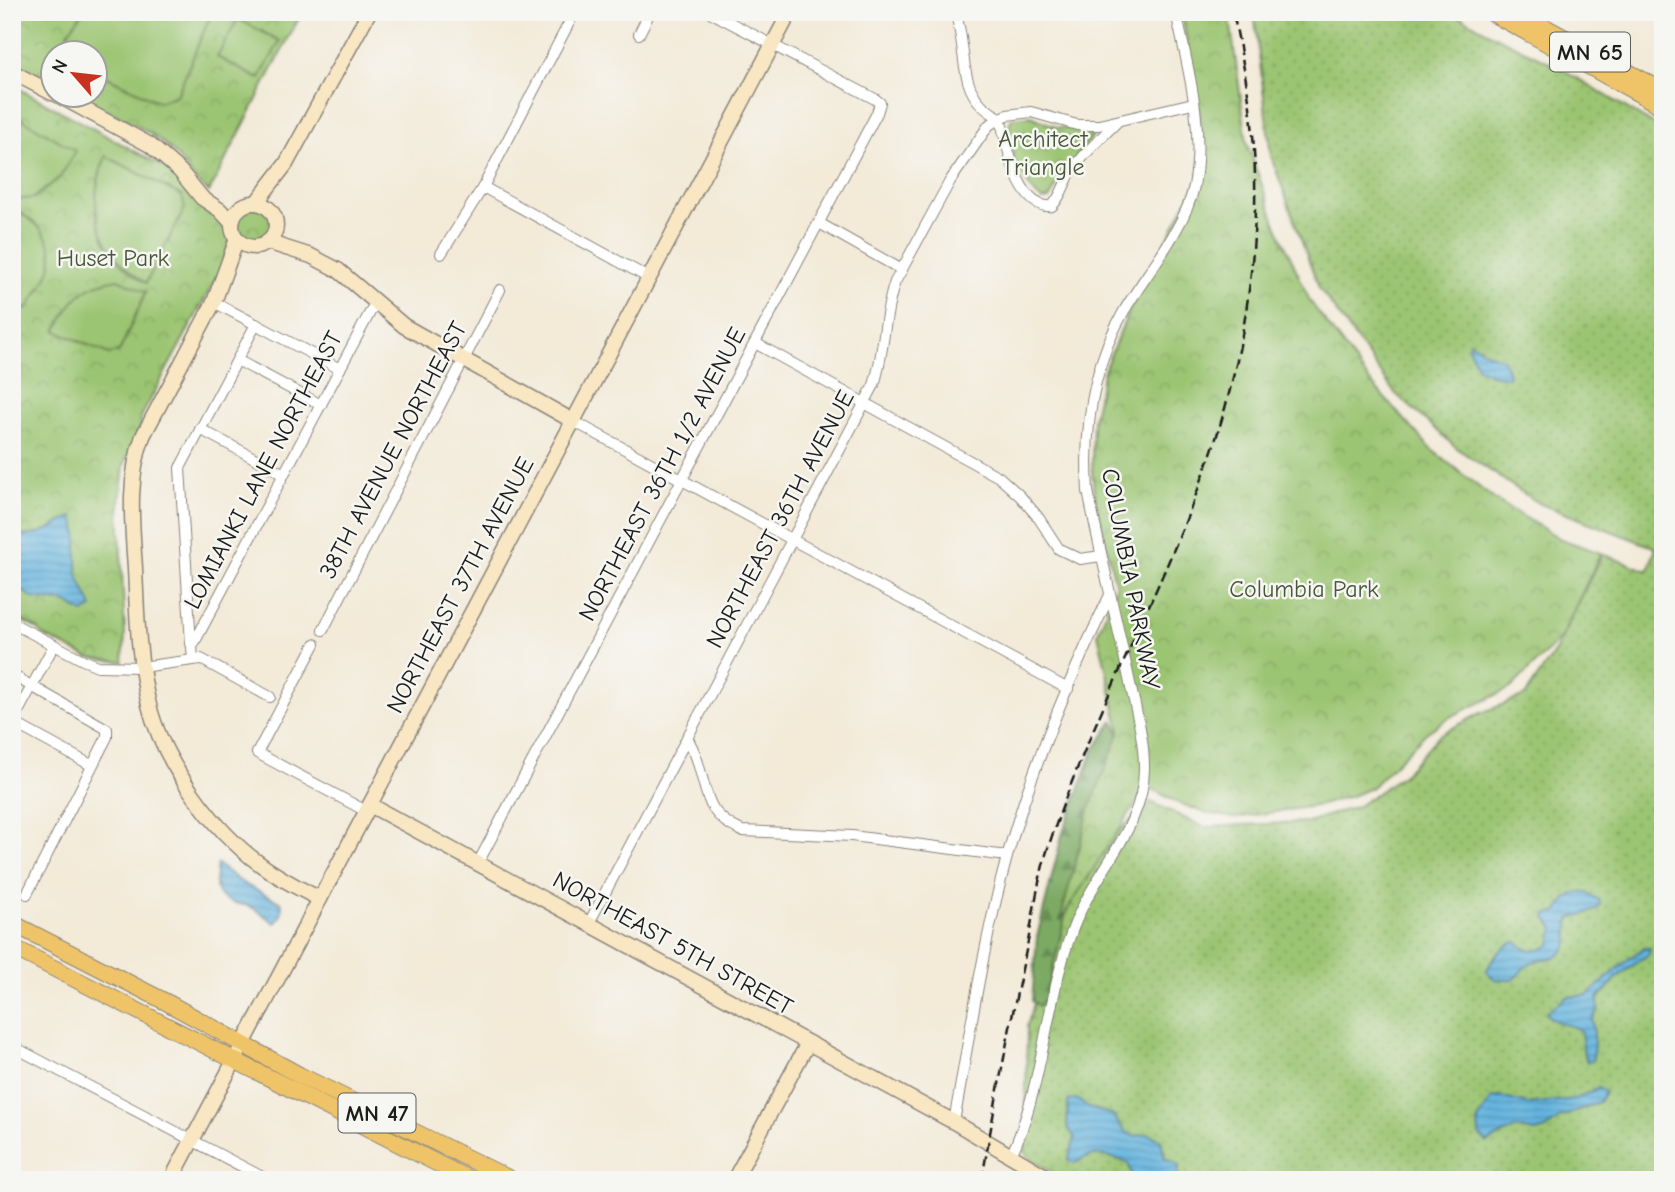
<svg xmlns="http://www.w3.org/2000/svg" width="1675" height="1192" font-family="'Comic Neue',sans-serif">
  <style>
    .grass { fill: url(#grass-dots); stroke: #5c7047; stroke-width: 2 }
    .forest { fill: url(#forest-firs); stroke: #4c6340; stroke-width: 2 }
    .park { fill: url(#park-crowns); stroke: #5c7047; stroke-width: 2 }
    .garden { fill: #9bc572; stroke: #5c7047; stroke-width: 2 }
    .water { fill: url(#water-rules); stroke: #40687e; stroke-width: 2 }
    .lines { fill: none; stroke-linecap: round; stroke-linejoin: round }
    .street-casing { stroke: #88837a; stroke-width: 12 }
    .secondary-casing { stroke: #88837a; stroke-width: 17 }
    .primary-casing { stroke: #88837a; stroke-width: 18 }
    .street { stroke: #fff; stroke-width: 10 }
    .secondary { stroke: #f9e7c3; stroke-width: 14 }
    .primary { stroke: #efc469; stroke-width: 16 }
    .rail { stroke: #1c1c1c; stroke-width: 2.5; stroke-dasharray: 10 5; stroke-linecap: butt }
    .labels { text-anchor: middle; dominant-baseline: central; stroke-width: 5; stroke-linejoin: round; paint-order: stroke }
    .shield { fill: #f6f6f2; stroke: #5d5d5c; stroke-width: 2 }
    .shield-label { font-size: 23px; font-weight: bold; fill: #1c1c1c }
    .park-label { font-size: 24px; fill: #48573a; stroke: #f6f6f2 }
    .street-label { font-size: 24px; fill: #1c1c1c; stroke: #f6f6f2 }
  </style>
  <defs>
    <pattern id="grass-dots" width="8" height="8" patternUnits="userSpaceOnUse" patternTransform="scale(1.75)"><rect width="8" height="8" fill="#9bc572"/><path d="M2 2h.1M6 6h.1" fill="none" stroke="#85a962" stroke-width="1.8" stroke-linecap="round"/></pattern>
    <pattern id="forest-firs" width="22" height="20" patternUnits="userSpaceOnUse" patternTransform="scale(1.75)"><rect width="22" height="20" fill="#7caa64"/><path d="M5 1l3.5 6h-7zM16 11l3.5 6h-7z" fill="#658a52"/></pattern>
    <pattern id="park-crowns" width="20" height="18" patternUnits="userSpaceOnUse" patternTransform="scale(1.75)"><rect width="20" height="18" fill="#9bc572"/><path d="M2 6a3 3 0 1 1 6 0M12 15a3 3 0 1 1 6 0" fill="none" stroke="#85a962"/></pattern>
    <pattern id="water-rules" width="6" height="5" patternUnits="userSpaceOnUse" patternTransform="scale(1.75)"><rect width="6" height="5" fill="#64b4df"/><path d="M0 2.5h6" fill="none" stroke="#5292b4"/></pattern>
  </defs>
  <rect width="100%" height="100%" fill="#f6f6f2"/>
  <filter id="ink" filterUnits="userSpaceOnUse"><feTurbulence type="fractalNoise" baseFrequency=".0143" numOctaves="2"/><feDisplacementMap in="SourceGraphic" scale="14" xChannelSelector="R" yChannelSelector="G"/><feConvolveMatrix kernelMatrix="1 2 1 2 8 2 1 2 1" color-interpolation-filters="sRGB"/></filter>
  <filter id="wash" filterUnits="userSpaceOnUse"><feTurbulence type="fractalNoise" baseFrequency=".00686" numOctaves="4" result="noise"/><feDisplacementMap in="SourceGraphic" scale="28" xChannelSelector="R" yChannelSelector="G"/><feGaussianBlur stdDeviation="1.57" result="paint"/><feColorMatrix in="noise" values="0 0 0 0 0 0 0 0 0 0 0 0 0 0 0 0 0 1.4 0 .05"/><feComposite in="paint" operator="in"/></filter>
  <g filter="url(#wash)">
    <rect width="100%" height="100%" fill="#f3ead8"/>
    <path class="grass" d="M 1254,12 L 1452,12 L 1495,36 L 1557,66 L 1663,130 L 1663,1180 L 1067,1180 L 1034,1162 L 1025,1153 L 1027,1026 L 1060,921 L 1112,838 L 1151,802 L 1203,827 L 1308,822 L 1358,806 L 1404,774 L 1439,735 L 1481,713 L 1525,696 L 1556,650 L 1602,554 L 1648,571 L 1656,548 L 1538,503 L 1458,449 L 1395,393 L 1319,288 L 1271,156 Z"/>
    <path class="forest" d="M 1113,721 L 1126,745 L 1068,904 L 1046,998 L 1039,1006 L 1032,1001 L 1037,937 L 1062,835 L 1093,752 Z"/>
    <g class="park">
      <path d="M 24,12 L 302,12 L 209,192 C 190,179 188,167 173,152 C 147,126 107,112 74,95 L 94,94 L 94,52 L 52,52 L 52,83 L 12,62 L 12,35 Z"/>
      <path d="M 1181,12 L 1229,12 L 1247,143 L 1275,222 L 1310,301 L 1371,383 L 1432,450 L 1494,499 L 1561,539 L 1601,553 L 1560,639 L 1511,688 L 1450,717 L 1426,733 L 1371,788 L 1354,795 L 1321,805 L 1235,818 L 1206,813 L 1176,802 L 1147,786 L 1060,921 L 1089,810 L 1120,731 L 1098,633 L 1116,586 L 1095,499 L 1092,472 L 1093,420 L 1104,370 L 1129,311 L 1199,179 C 1208,124 1191,67 1181,12 Z"/>
      <path d="M 12,85 L 168,169 L 197,200 L 229,225 L 231,237 L 218,281 L 213,284 L 141,417 L 141,426 L 124,465 L 119,511 L 125,634 L 123,662 L 89,658 L 42,635 L 38,629 L 12,616 Z"/>
      <path d="M 1031,116 L 1056,127 L 1088,130 L 1092,134 L 1092,137 L 1064,173 L 1049,199 L 1042,200 C 1024,186 1000,140 1012,118 Z"/>
      <circle cx="254" cy="224" r="18"/>
    </g>
    <g class="garden">
      <path d="M 83,12 L 212,12 L 177,95 L 159,102 L 95,71 L 94,52 L 64,52 L 69,31 Z"/>
      <path d="M 238,19 L 280,41 L 259,79 L 217,57 Z"/>
      <path d="M 12,113 L 76,151 L 60,177 L 34,198 L 12,200 Z"/>
      <path d="M 106,156 L 182,196 L 185,208 L 146,283 C 99,254 84,207 106,156 Z"/>
      <path d="M 12,209 C 35,219 56,239 51,265 C 47,281 35,297 26,310 L 12,303 Z"/>
      <path d="M 118,279 L 146,292 L 119,352 L 109,354 L 56,331 C 73,299 81,285 118,279 Z"/>
    </g>
    <g class="water">
      <path d="M 1470,342 L 1487,353 L 1503,359 L 1509,374 L 1508,377 L 1490,374 L 1478,368 L 1468,347 Z"/>
      <path d="M 73,517 C 82,536 73,557 79,577 C 82,588 89,597 92,608 L 83,613 L 67,603 L 33,598 L 17,587 L 12,579 L 12,535 C 24,536 36,536 47,530 C 57,526 62,520 73,517 Z"/>
      <path d="M 217,864 L 244,884 L 282,903 L 281,917 L 275,923 C 266,917 256,907 245,905 C 216,901 212,891 217,864 Z"/>
      <path d="M 1578,892 L 1587,893 L 1599,900 L 1600,905 L 1597,910 L 1571,918 C 1566,928 1571,936 1567,945 C 1559,965 1541,954 1529,964 C 1522,969 1519,975 1513,980 C 1502,980 1491,982 1487,970 C 1493,958 1504,944 1516,942 C 1529,952 1538,954 1551,944 L 1554,929 L 1546,917 L 1548,914 L 1558,911 L 1567,898 Z"/>
      <path d="M 1644,948 L 1650,948 L 1649,954 L 1620,975 L 1598,998 L 1598,1010 L 1592,1020 C 1595,1028 1594,1052 1592,1061 L 1587,1062 L 1584,1055 L 1581,1031 C 1571,1023 1552,1025 1546,1012 L 1567,997 L 1588,995 L 1631,957 Z"/>
      <path d="M 1598,1088 L 1605,1092 L 1599,1102 L 1560,1118 L 1546,1129 L 1535,1132 L 1515,1128 L 1487,1143 L 1479,1135 L 1478,1120 L 1492,1098 L 1501,1097 L 1527,1104 L 1575,1099 Z"/>
      <path d="M 1077,1099 L 1089,1108 L 1111,1114 L 1127,1133 L 1135,1136 L 1149,1134 L 1161,1140 L 1165,1158 L 1179,1165 L 1178,1180 L 1134,1180 L 1128,1163 C 1106,1156 1097,1149 1076,1163 L 1068,1161 L 1075,1138 L 1067,1127 L 1068,1101 Z"/>
    </g>
  </g>
  <g filter="url(#ink)">
    <g class="lines">
      <defs>
        <g id="street">
          <path d="M 955,12 C 970,53 953,94 1000,118 C 1007,143 1017,210 1052,206 C 1062,196 1064,183 1071,172 C 1084,153 1101,138 1117,122"/>
          <path d="M 639,34 L 650,12"/>
          <path d="M 483,187 L 649,278"/>
          <path d="M 819,223 L 902,270"/>
          <path d="M 441,254 L 483,187 L 570,21"/>
          <path d="M 214,302 L 340,369"/>
          <path d="M 755,343 L 999,477 L 1020,496 L 1038,517 L 1059,549 L 1080,559 L 1101,556"/>
          <path d="M 237,360 L 321,405"/>
          <path d="M 573,421 L 1068,689"/>
          <path d="M 200,429 L 284,474"/>
          <path d="M 12,623 L 83,660 L 98,666 L 141,667 L 201,659 L 270,697"/>
          <path d="M 323,630 L 500,290"/>
          <path d="M 191,644 L 180,468 L 256,324"/>
          <path d="M 315,644 L 257,753 L 366,811"/>
          <path d="M 193,659 L 192,647 L 376,301"/>
          <path d="M 12,675 L 107,729 L 107,737 L 27,894"/>
          <path d="M 12,722 L 91,765"/>
          <path d="M 12,723 L 54,645"/>
          <path d="M 687,737 C 691,745 696,754 698,763 C 708,796 706,815 742,831 L 852,836 L 1007,856"/>
          <path d="M 478,863 L 877,113 L 880,103 L 875,99 L 710,12"/>
          <path d="M 589,923 L 874,385 C 885,351 883,315 895,282 L 950,181 L 989,125 L 1007,115 L 1031,112 L 1077,125 L 1099,125 L 1193,103"/>
          <path d="M 12,1046 L 268,1180"/>
          <path d="M 954,1122 C 970,1033 983,944 1007,857 C 1032,767 1069,679 1110,595"/>
          <path d="M 1011,1156 C 1046,1080 1045,992 1078,916 C 1100,867 1145,823 1144,767 C 1144,740 1137,714 1131,688 C 1117,622 1101,557 1088,491 C 1084,429 1092,366 1124,311 C 1145,275 1186,227 1194,186 C 1205,128 1188,69 1176,12"/>
        </g>
        <g id="secondary">
          <path d="M 12,72 L 52,93"/>
          <path d="M 56,94 L 150,145 L 180,171 L 202,198 L 220,210 L 232,223"/>
          <path d="M 256,203 L 286,164 L 369,12"/>
          <circle cx="254" cy="225" r="22"/>
          <path d="M 237,239 L 214,302 L 143,436 C 127,479 132,523 135,568 C 137,614 138,660 149,705 C 163,762 213,830 260,864 C 279,878 300,889 320,899"/>
          <path d="M 267,242 L 311,256 L 338,270 L 404,326 L 573,421"/>
          <path d="M 370,805 L 954,1122 L 1052,1180"/>
          <path d="M 171,1180 L 790,12"/>
          <path d="M 734,1180 L 808,1043"/>
        </g>
        <g id="primary">
          <path d="M 1490,12 L 1663,107"/>
          <path d="M 1517,12 L 1663,91"/>
          <path d="M 12,923 L 168,1003 L 299,1075 L 512,1180"/>
          <path d="M 12,947 L 470,1180"/>
        </g>
      </defs>
      <use href="#street" class="street-casing"/>
      <use href="#secondary" class="secondary-casing"/>
      <use href="#primary" class="primary-casing"/>
      <use href="#street" class="street"/>
      <use href="#secondary" class="secondary"/>
      <use href="#primary" class="primary"/>
      <path class="rail" d="M 982,1180 C 995,1102 1010,1024 1027,946 C 1034,913 1038,877 1049,845 C 1092,714 1162,593 1208,462 C 1243,363 1260,256 1254,151 C 1252,104 1242,58 1233,12"/>
    </g>
  </g>
  <g class="labels">
    <g class="shield">
      <rect x="1550" y="32.5" width="80" height="39" rx="5"/>
      <rect x="338.5" y="1093.5" width="77" height="39" rx="5"/>
    </g>
    <g class="shield-label">
      <text x="1590" y="52">MN 65</text>
      <text x="377" y="1113">MN 47</text>
    </g>
    <g class="park-label">
      <text x="1043" y="139">Architect<tspan x="1043" dy="28">Triangle</tspan></text>
      <text x="113" y="258">Huset Park</text>
      <text x="1304" y="589">Columbia Park</text>
    </g>
    <g class="street-label">
      <text transform="translate(393 450) rotate(-62)">38TH AVENUE NORTHEAST</text>
      <text transform="translate(263 470) rotate(-62)">LOMIANKI LANE NORTHEAST</text>
      <text transform="translate(662 474) rotate(-62)">NORTHEAST 36TH 1/2 AVENUE</text>
      <text transform="translate(780 519) rotate(-62)">NORTHEAST 36TH AVENUE</text>
      <text transform="translate(1131 579) rotate(79)">COLUMBIA PARKWAY</text>
      <text transform="translate(460 585) rotate(-62)">NORTHEAST 37TH AVENUE</text>
      <text transform="translate(673 943) rotate(29)">NORTHEAST 5TH STREET</text>
    </g>
  </g>
  <rect width="1675" height="1192" fill="none" stroke="#f6f6f2" stroke-width="42"/>
  <g transform="translate(74 74) rotate(298)"><circle r="33" fill="#f6f6f2" stroke="#9f9f9c" stroke-width="2"/>
  <path d="M0-5L12 26L0 18L-12 26Z" fill="#c8321e"/>
  <text y="-10" font-size="19" font-weight="bold" text-anchor="middle" fill="#1c1c1c">N</text>
  </g>
</svg>
